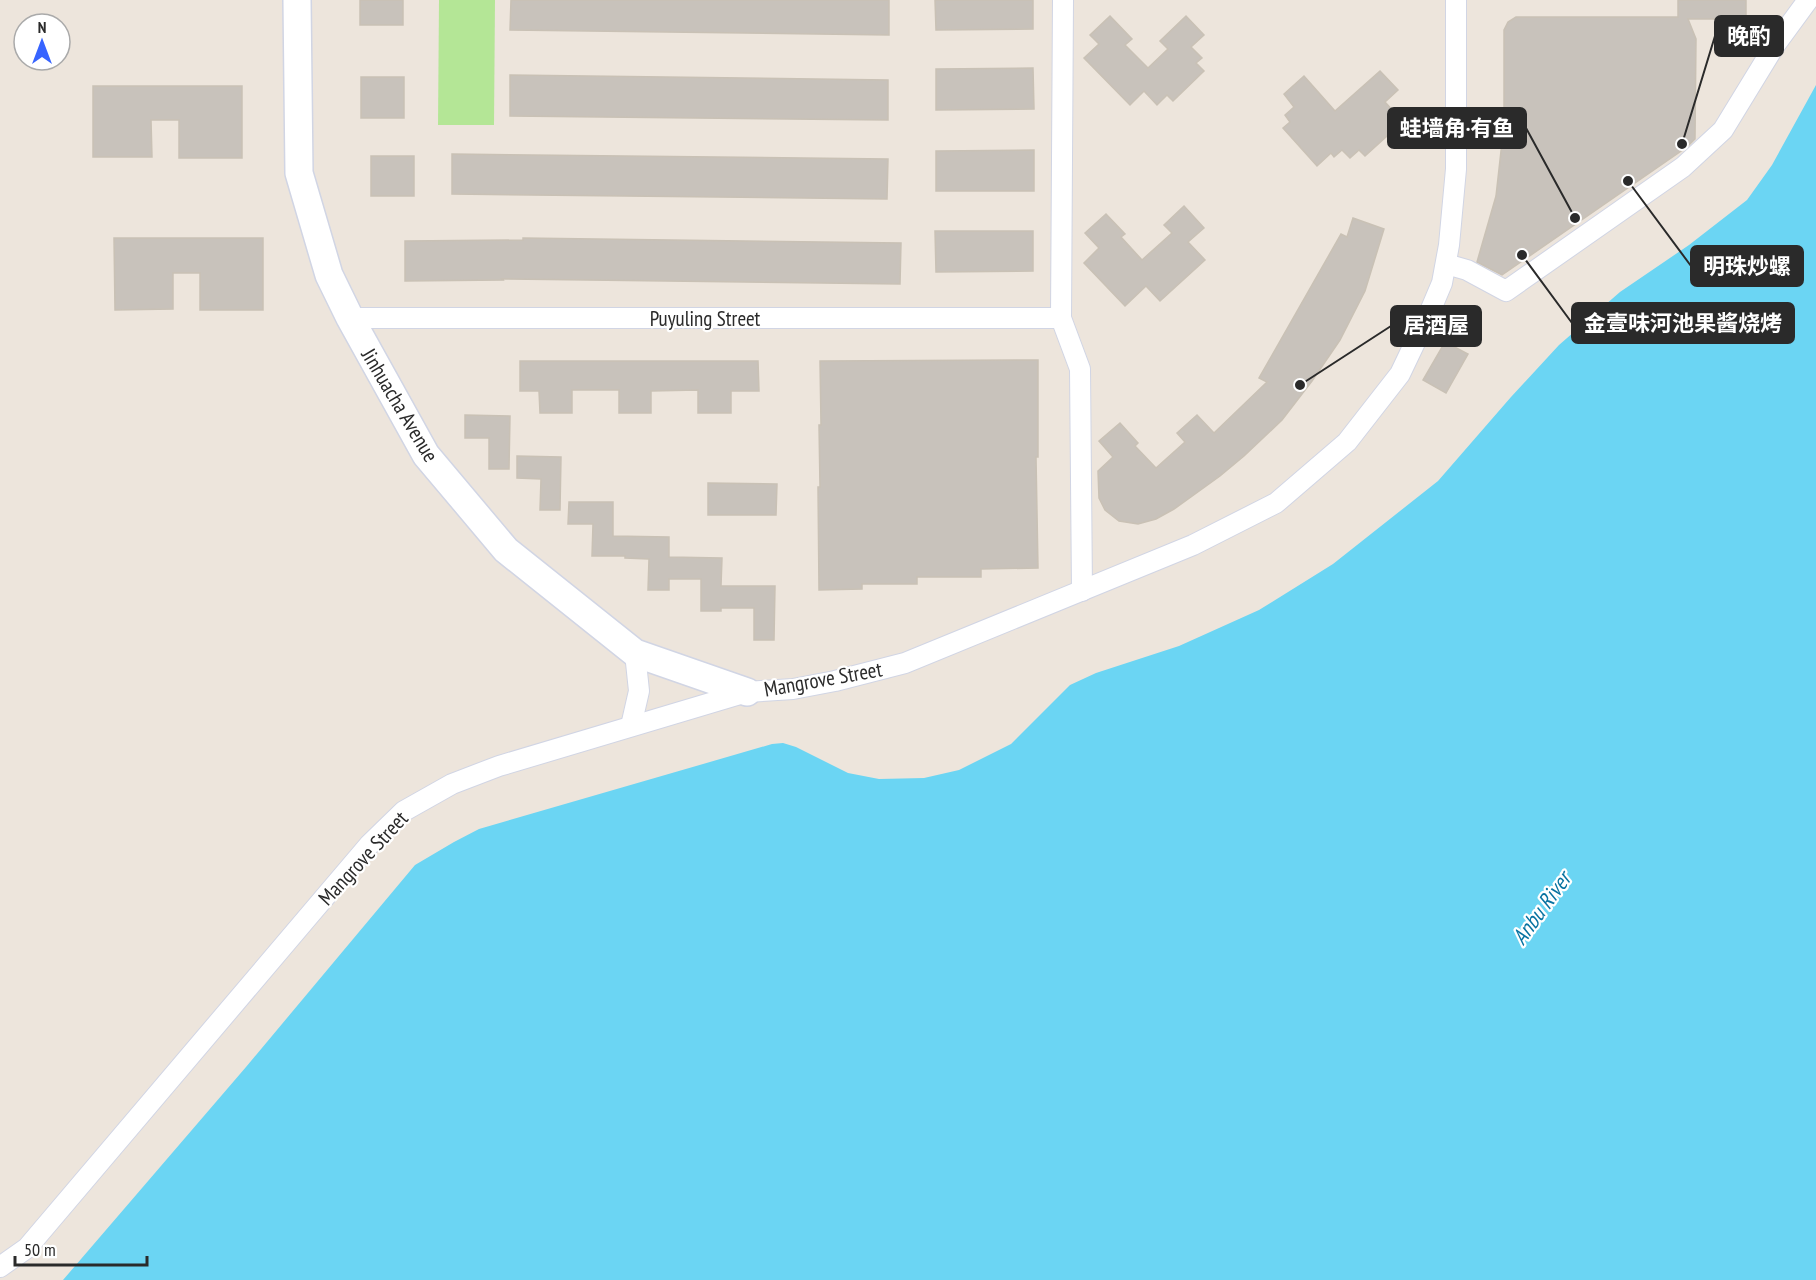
<svg xmlns="http://www.w3.org/2000/svg" width="1816" height="1280" font-family="'PT Sans Narrow','Noto Sans SC',sans-serif">
  <style>
    .green { fill: #b4e696 }
    .water { fill: #6bd5f3 }
    .building { fill: #c8c2bb; stroke: #c9c1b5; stroke-width: 1.5 }
    .lines { fill: none; stroke-linecap: round; stroke-linejoin: round }
    .street-casing { stroke: #d1d5e4; stroke-width: 22 }
    .secondary-casing { stroke: #d1d5e4; stroke-width: 30 }
    .street { stroke: #fff; stroke-width: 20 }
    .secondary { stroke: #fff; stroke-width: 27 }
    .labels { text-anchor: middle; dominant-baseline: central; stroke-width: 4.5; stroke-linejoin: round; paint-order: stroke }
    .street-label { font-size: 21px; fill: #2a2a2a; stroke: #fff }
    .water-label { font-size: 22px; font-style: italic; fill: #0873a1; stroke: #fff }
    .leader { fill: none; stroke: #2a2a2a; stroke-width: 2 }
    .callout-dot { fill: #2a2a2a; stroke: #fff; stroke-width: 2 }
    .callout { fill: #2a2a2a; stroke: #2a2a2a; stroke-width: 2 }
    .callout-label { font-size: 22px; text-anchor: middle; font-weight: bold; fill: #fff }
  </style>
  <rect width="100%" height="100%" fill="#ede5dc"/>
  <path class="green" d="M 439,0 L 495,0 L 494,125 L 438,125 Z"/>
  <path class="water" d="M 1816,85 L 1816,1280 L 63,1280 L 246,1067 L 415,865 L 454,842 L 479,829 L 772,744 L 783,743 L 796,747 L 848,773 L 879,779 L 924,778 L 959,770 L 1011,744 L 1070,685 L 1096,673 L 1179,646 L 1259,610 L 1333,564 L 1438,481 L 1511,397 L 1559,345 L 1620,292 L 1689,245 L 1747,200 L 1772,165 Z"/>
  <g class="building">
    <rect x="360" y="0" width="43" height="25"/>
    <path d="M 511,0 L 889,0 L 889,35 L 510,30 Z"/>
    <path d="M 935,0 L 1033,0 L 1033,29 L 936,30 Z"/>
    <path d="M 1678,0 L 1746,0 L 1746,19 L 1688,19 L 1696,39 L 1695,139 L 1687,147 L 1502,275 L 1477,262 L 1496,196 L 1504,124 L 1504,30 L 1508,22 L 1516,17 L 1678,17 Z"/>
    <path d="M 1110,16 L 1132,39 L 1125,45 L 1148,68 L 1168,49 L 1160,41 L 1186,16 L 1204,35 L 1191,47 L 1202,58 L 1196,63 L 1204,71 L 1173,101 L 1167,95 L 1157,105 L 1144,91 L 1130,105 L 1084,58 L 1099,44 L 1090,35 Z"/>
    <path d="M 1033,68 L 1034,109 L 936,110 L 936,69 Z"/>
    <path d="M 1380,71 L 1398,90 L 1385,102 L 1395,113 L 1389,118 L 1397,127 L 1365,156 L 1359,150 L 1350,158 L 1342,150 L 1334,157 L 1331,153 L 1317,166 L 1283,128 L 1290,122 L 1285,115 L 1294,107 L 1284,94 L 1304,76 L 1335,111 Z"/>
    <path d="M 510,75 L 888,80 L 888,120 L 510,116 Z"/>
    <rect x="361" y="77" width="43" height="41"/>
    <path d="M 93,86 L 242,86 L 242,158 L 179,158 L 179,120 L 151,120 L 152,157 L 93,157 Z"/>
    <path d="M 1034,150 L 1034,191 L 936,191 L 936,151 Z"/>
    <path d="M 452,154 L 888,159 L 887,199 L 452,194 Z"/>
    <rect x="371" y="156" width="43" height="40"/>
    <path d="M 1184,206 L 1204,228 L 1188,242 L 1205,260 L 1160,301 L 1146,286 L 1125,306 L 1084,263 L 1099,248 L 1085,233 L 1106,214 L 1125,234 L 1121,237 L 1142,260 L 1172,233 L 1164,225 Z"/>
    <path d="M 1353,218 L 1384,229 L 1365,291 L 1340,340 L 1312,381 L 1282,420 L 1244,456 L 1220,476 L 1174,509 L 1156,519 L 1138,524 L 1119,521 L 1105,510 L 1099,498 L 1098,471 L 1113,457 L 1099,441 L 1120,423 L 1138,443 L 1135,446 L 1156,468 L 1185,442 L 1177,433 L 1197,415 L 1214,433 L 1267,382 L 1259,378 L 1341,234 L 1347,237 Z"/>
    <path d="M 935,231 L 1033,231 L 1033,271 L 936,272 Z"/>
    <path d="M 114,238 L 263,238 L 263,310 L 200,310 L 200,273 L 173,273 L 173,309 L 115,310 Z"/>
    <path d="M 523,238 L 901,243 L 900,284 L 502,279 L 503,280 L 405,281 L 405,241 L 523,240 Z"/>
    <path d="M 1445,342 L 1468,354 L 1446,393 L 1423,380 Z"/>
    <path d="M 1038,360 L 1038,457 L 1036,457 L 1038,568 L 981,569 L 981,577 L 917,577 L 917,584 L 862,584 L 862,589 L 819,590 L 818,487 L 820,487 L 819,425 L 821,425 L 820,361 Z"/>
    <path d="M 520,361 L 758,361 L 759,391 L 731,391 L 731,413 L 698,413 L 698,390 L 651,391 L 651,413 L 619,413 L 619,390 L 572,390 L 572,413 L 540,413 L 539,391 L 520,391 Z"/>
    <path d="M 465,415 L 510,416 L 509,469 L 489,469 L 489,438 L 465,438 Z"/>
    <path d="M 517,456 L 561,457 L 560,510 L 540,510 L 541,479 L 517,478 Z"/>
    <path d="M 708,483 L 777,484 L 776,515 L 708,515 Z"/>
    <path d="M 569,502 L 613,502 L 613,536 L 669,537 L 669,557 L 722,558 L 721,586 L 775,586 L 774,640 L 754,640 L 754,608 L 721,608 L 721,611 L 701,611 L 701,579 L 669,579 L 669,590 L 648,590 L 649,559 L 625,558 L 625,556 L 592,556 L 593,524 L 568,524 Z"/>
  </g>
  <g class="lines">
    <defs>
      <g id="street">
        <path d="M 1063,0 L 1061,318 L 1080,369 L 1082,591"/>
        <path d="M 1446,264 L 1467,270 L 1506,291 L 1683,167 L 1723,130 L 1775,45 L 1808,0"/>
        <path d="M 350,318 L 1061,318"/>
        <path d="M 631,726 L 639,691 L 635,653"/>
        <path d="M 0,1267 L 27,1248 L 369,845 L 404,811 L 452,784 L 499,766 L 747,692 L 793,689 L 835,681 L 905,663 L 1193,545 L 1276,503 L 1347,442 L 1400,374 L 1431,309 L 1442,283 L 1449,245 L 1456,169 L 1456,0"/>
      </g>
      <path id="secondary" d="M 297,0 L 299,173 L 329,275 L 350,318 L 426,455 L 506,550 L 635,653 L 747,692"/>
    </defs>
    <use href="#street" class="street-casing"/>
    <use href="#secondary" class="secondary-casing"/>
    <use href="#street" class="street"/>
    <use href="#secondary" class="secondary"/>
  </g>
  <g class="labels">
    <g class="street-label">
      <text x="705" y="318">Puyuling Street</text>
      <text transform="translate(400 405) rotate(59)">Jinhuacha Avenue</text>
      <text transform="translate(823 679) rotate(-10)">Mangrove Street</text>
      <text transform="translate(363 858) rotate(-47)">Mangrove Street</text>
    </g>
    <g class="water-label">
      <text transform="translate(1541 908) rotate(-54)">Anbu River</text>
    </g>
  </g>
  <path class="leader" d="M1682 144L1715 36M1575 218L1526 128M1628 181L1691 266M1522 255L1572 323M1300 385L1391 326"/>
  <g class="callout-dot">
    <circle cx="1682" cy="144" r="6"/>
    <circle cx="1575" cy="218" r="6"/>
    <circle cx="1628" cy="181" r="6"/>
    <circle cx="1522" cy="255" r="6"/>
    <circle cx="1300" cy="385" r="6"/>
  </g>
  <g class="callout">
    <rect x="1715" y="16" width="68" height="40" rx="6"/>
    <rect x="1388" y="108" width="138" height="40" rx="6"/>
    <rect x="1691" y="246" width="112" height="40" rx="6"/>
    <rect x="1572" y="303" width="222" height="40" rx="6"/>
    <rect x="1391" y="306" width="90" height="40" rx="6"/>
  </g>
  <g class="callout-label">
    <text x="1749" y="44">晚酌</text>
    <text x="1457" y="136">蛙墙角·有鱼</text>
    <text x="1747" y="274">明珠炒螺</text>
    <text x="1683" y="331">金壹味河池果酱烧烤</text>
    <text x="1436" y="333">居酒屋</text>
  </g>
  <g transform="translate(42 42)"><circle r="28" fill="#ffffff" stroke="#aaaaaa" stroke-width="1.5"/>
  <path d="M0-4.5L10 22L0 15L-10 22Z" fill="#3764ff"/>
  <text y="-9" font-size="16" font-weight="bold" text-anchor="middle" fill="#2a2a2a">N</text>
  </g>
  <path d="M15 1256v9h132v-9" fill="none" stroke="#2a2a2a" stroke-width="3"/>
  <text x="24" y="1256" font-size="18" fill="#2a2a2a" stroke="#ffffff" stroke-width="4.5" paint-order="stroke">50 m</text>
</svg>
